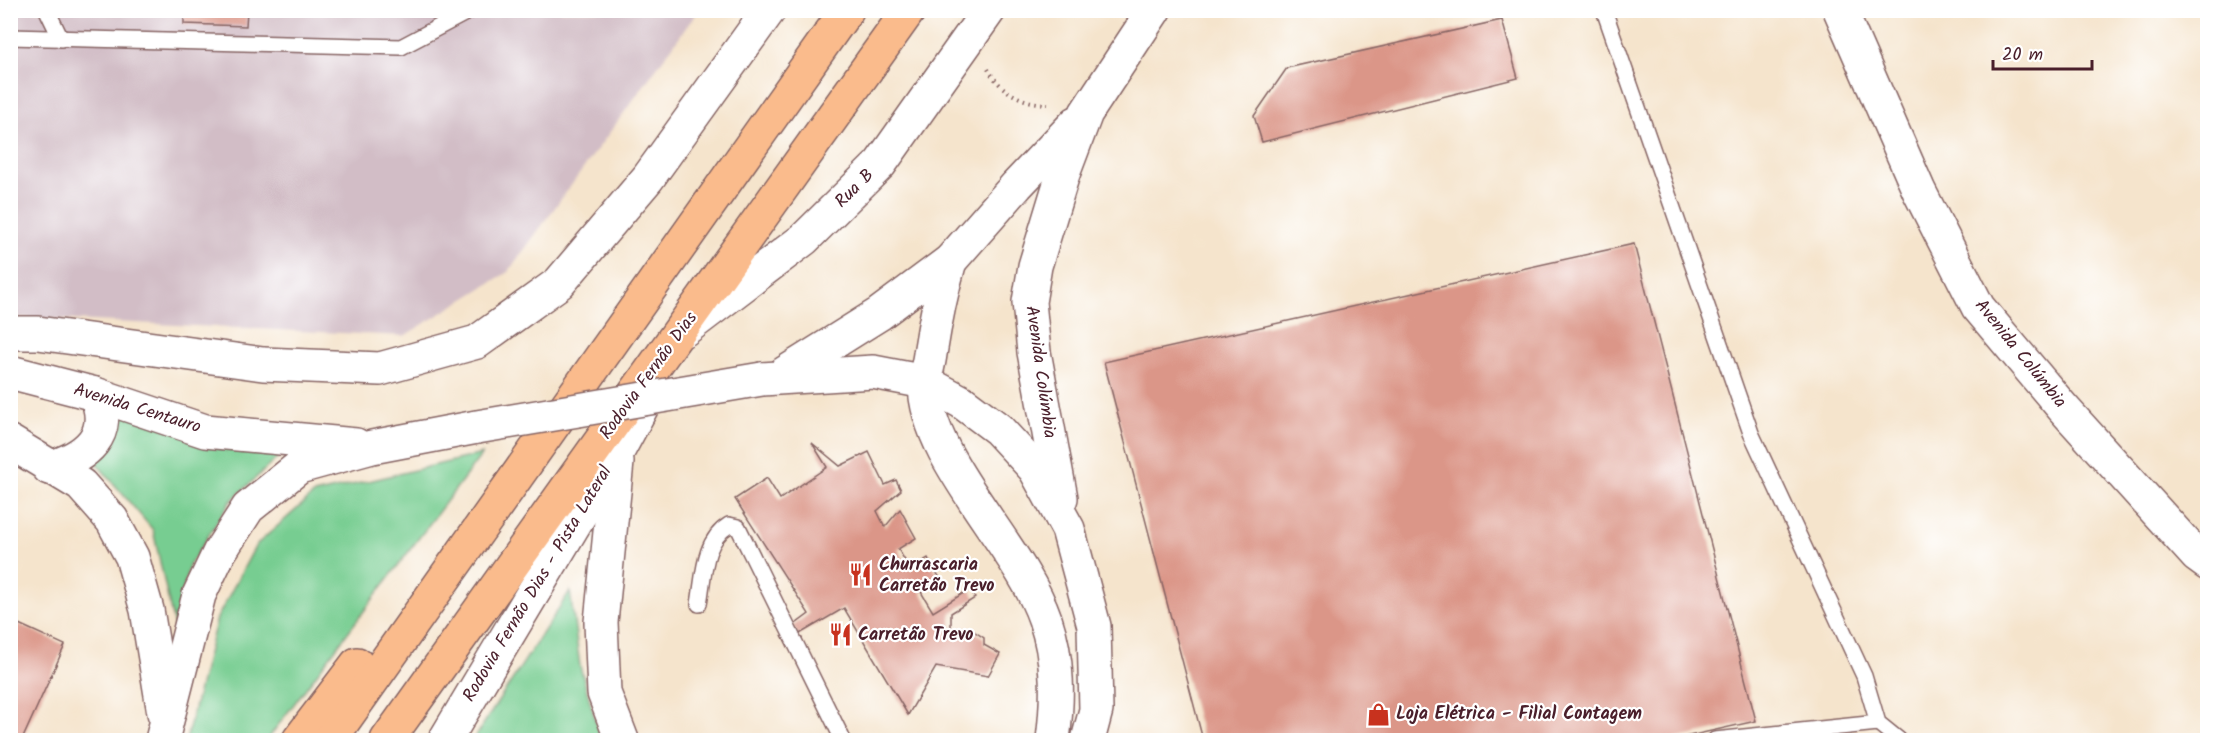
<svg xmlns="http://www.w3.org/2000/svg" width="2218" height="751" font-family="Kalam,sans-serif">
  <style>
    .industrial { fill: #d2bdc6 }
    .green { fill: #77cd91; stroke: #60765e; stroke-width: 1.5 }
    .building { fill: #db9688 }
    .lines { fill: none; stroke-linecap: round; stroke-linejoin: round }
    .service-casing { stroke: #866463; stroke-width: 18 }
    .tertiary-casing { stroke: #866463; stroke-width: 36 }
    .motorway-casing { stroke: #866463; stroke-width: 36 }
    .path { stroke: #866463; stroke-width: 4; stroke-dasharray: 1.5 4.5; stroke-linecap: butt }
    .service { stroke: #fff; stroke-width: 15 }
    .tertiary { stroke: #fff; stroke-width: 33 }
    .motorway { stroke: #fabb8c; stroke-width: 33 }
    .tertiary-bridge-casing { stroke: #866463; stroke-width: 36; stroke-linecap: butt }
    .tertiary-bridge { stroke: #fff; stroke-width: 33 }
    .labels { text-anchor: middle; dominant-baseline: central; stroke-width: 4.5; stroke-linejoin: round; paint-order: stroke }
    .street-label { font-size: 18px; fill: #4a1f2b; stroke: #fff }
    .poi-label { font-size: 18px; font-weight: bold; fill: #4a1f2b; stroke: #fff; text-anchor: start }
  </style>
  <rect width="100%" height="100%" fill="#fff"/>
  <filter id="ink" filterUnits="userSpaceOnUse"><feTurbulence type="fractalNoise" baseFrequency=".0167" numOctaves="2"/><feDisplacementMap in="SourceGraphic" scale="12" xChannelSelector="R" yChannelSelector="G"/><feConvolveMatrix kernelMatrix="1 2 1 2 8 2 1 2 1" color-interpolation-filters="sRGB"/></filter>
  <filter id="wash" filterUnits="userSpaceOnUse"><feTurbulence type="fractalNoise" baseFrequency=".008" numOctaves="4" result="noise"/><feDisplacementMap in="SourceGraphic" scale="24" xChannelSelector="R" yChannelSelector="G"/><feGaussianBlur stdDeviation="1.35" result="paint"/><feColorMatrix in="noise" values="0 0 0 0 0 0 0 0 0 0 0 0 0 0 0 0 0 1.4 0 .05"/><feComposite in="paint" operator="in"/></filter>
  <g filter="url(#wash)">
    <rect width="100%" height="100%" fill="#f5e4cc"/>
    <path class="industrial" d="M 11,11 L 698,11 L 508,272 L 404,336 L 11,317 Z"/>
    <g class="green">
      <path d="M 121,405 L 287,449 L 230,502 L 189,566 L 174,626 L 153,530 L 92,458 Z"/>
      <path d="M 482,454 L 267,740 L 186,740 L 217,618 L 256,545 L 314,494 Z"/>
      <path d="M 570,591 L 580,666 L 601,740 L 473,740 Z"/>
    </g>
    <g id="blocks">
      <g class="building">
        <path d="M 184,10 L 247,10 L 246,26 L 184,24 Z"/>
        <path d="M 1502,20 L 1518,78 L 1262,142 L 1254,116 L 1287,68 Z"/>
        <path d="M 1634,244 L 1756,721 L 1671,740 L 1203,740 L 1104,362 Z"/>
        <path d="M 812,443 L 840,466 L 869,452 L 885,485 L 896,480 L 901,490 L 877,511 L 885,527 L 900,509 L 916,538 L 898,549 L 910,569 L 928,558 L 941,580 L 921,592 L 933,612 L 970,589 L 975,598 L 951,613 L 951,629 L 969,628 L 984,638 L 984,645 L 1000,654 L 988,676 L 936,667 L 908,715 L 844,608 L 798,635 L 793,626 L 809,614 L 735,499 L 767,478 L 780,499 L 827,467 Z"/>
        <path d="M 10,620 L 65,645 L 22,740 L 10,740 Z"/>
      </g>
    </g>
  </g>
  <g filter="url(#ink)">
    <use href="#blocks" fill-opacity="0" stroke="#866463" stroke-width="1.5"/>
    <g class="lines">
      <defs>
        <g id="service">
          <path d="M 47,10 L 61,39"/>
          <path d="M 1604,10 L 1751,433 L 1864,676 L 1878,723 L 1899,740"/>
          <path d="M 10,37 L 401,47 L 471,10"/>
          <path d="M 699,604 C 704,576 703,541 729,525 L 738,527 L 843,740"/>
          <path d="M 1715,740 L 1878,723"/>
        </g>
        <g id="tertiary">
          <path d="M 1840,10 L 1919,191 L 1978,307 L 2063,408 L 2197,556 L 2208,564"/>
          <path d="M 950,261 C 941,292 935,322 930,354 C 929,363 926,372 925,381 C 923,458 1020,545 1045,619 C 1059,660 1058,699 1053,740"/>
          <path d="M 684,330 L 804,239 L 880,164 L 989,10"/>
          <path d="M 10,333 L 38,333 L 263,364 L 380,369 L 477,342 L 559,283 L 648,178 L 769,10"/>
          <path d="M 10,372 L 95,394 L 205,431 L 356,445"/>
          <path d="M 785,373 L 879,314 L 950,261 L 1017,185 L 1076,123"/>
          <path d="M 762,379 L 873,372 L 925,382 L 962,402 L 998,429 L 1035,469 L 1068,529 L 1094,626 L 1096,710 L 1088,740"/>
          <path d="M 10,442 L 81,485 L 112,520 L 132,557 L 147,610 L 164,713"/>
          <path d="M 617,462 L 601,622 L 604,693 L 622,740"/>
          <path d="M 49,468 C 85,457 115,435 95,394"/>
          <path d="M 1061,498 L 1034,352 L 1029,302 L 1035,266 L 1063,174 L 1086,113 L 1154,10"/>
          <path d="M 162,740 L 199,595 L 219,553 L 248,508 L 299,467 L 372,447 L 477,427"/>
          <path d="M 445,740 L 618,451 L 652,388"/>
        </g>
        <g id="motorway">
          <path d="M 299,740 L 357,664"/>
          <path d="M 330,740 L 847,10"/>
          <path d="M 387,740 L 909,10"/>
        </g>
      </defs>
      <use href="#service" class="service-casing"/>
      <use href="#tertiary" class="tertiary-casing"/>
      <use href="#motorway" class="motorway-casing"/>
      <path class="path" d="M 988,69 C 1001,92 1022,103 1048,104"/>
      <use href="#service" class="service"/>
      <use href="#tertiary" class="tertiary"/>
      <use href="#motorway" class="motorway"/>
      <defs>
        <path id="tertiary-bridge" d="M 477,427 L 762,379"/>
      </defs>
      <use href="#tertiary-bridge" class="tertiary-bridge-casing"/>
      <use href="#tertiary-bridge" class="tertiary-bridge"/>
    </g>
  </g>
  <defs>
    <symbol id="restaurant-bare" viewBox="-9 -9 18 18"><path d="M-5-6h1v4h1v-4h1v4h1v-4h1v5L-1.5 .5V6h-2V.5L-5-1ZM5-6V6H3V1.5H1.5Q1.5-4 5-6Z" fill="#c8321e" stroke="#fff" stroke-width="2.5" paint-order="stroke"/></symbol>
    <symbol id="shop-bare" viewBox="-9 -9 18 18"><path d="M-5-2.5h2.3a2.7 3.5 0 0 1 5.4 0H5L5.5 6h-11ZM-1.5-2.5h3a1.5 2.3 0 0 0-3 0Z" fill="#c8321e" stroke="#fff" stroke-width="2.5" paint-order="stroke"/></symbol>
  </defs>
  <g fill-rule="evenodd">
    <use href="#restaurant-bare" x="844" y="558" width="33" height="33"/>
    <use href="#restaurant-bare" x="824" y="618" width="33" height="33"/>
    <use href="#shop-bare" x="1362" y="698" width="33" height="33"/>
  </g>
  <g class="labels">
    <g class="street-label">
      <text transform="translate(855 189) rotate(-45)">Rua B</text>
      <text transform="translate(2020 354) rotate(51)">Avenida Colúmbia</text>
      <text transform="translate(1040 372) rotate(82)">Avenida Colúmbia</text>
      <text transform="translate(649 376) rotate(-54)">Rodovia Fernão Dias</text>
      <text transform="translate(137 409) rotate(17)">Avenida Centauro</text>
      <text transform="translate(538 584) rotate(-59)">Rodovia Fernão Dias - Pista Lateral</text>
    </g>
    <g class="poi-label">
      <text x="879" y="565">Churrascaria<tspan x="879" dy="21">Carretão Trevo</tspan></text>
      <text x="858" y="635">Carretão Trevo</text>
      <text x="1396" y="714">Loja Elétrica - Filial Contagem</text>
    </g>
  </g>
  <rect width="2218" height="751" fill="none" stroke="#fff" stroke-width="36"/>
  <path d="M1993 60v9h99v-9" fill="none" stroke="#4a1f2b" stroke-width="3"/>
  <text x="2002" y="60" font-size="18" fill="#4a1f2b" stroke="#ffffff" stroke-width="4.5" paint-order="stroke">20 m</text>
</svg>
